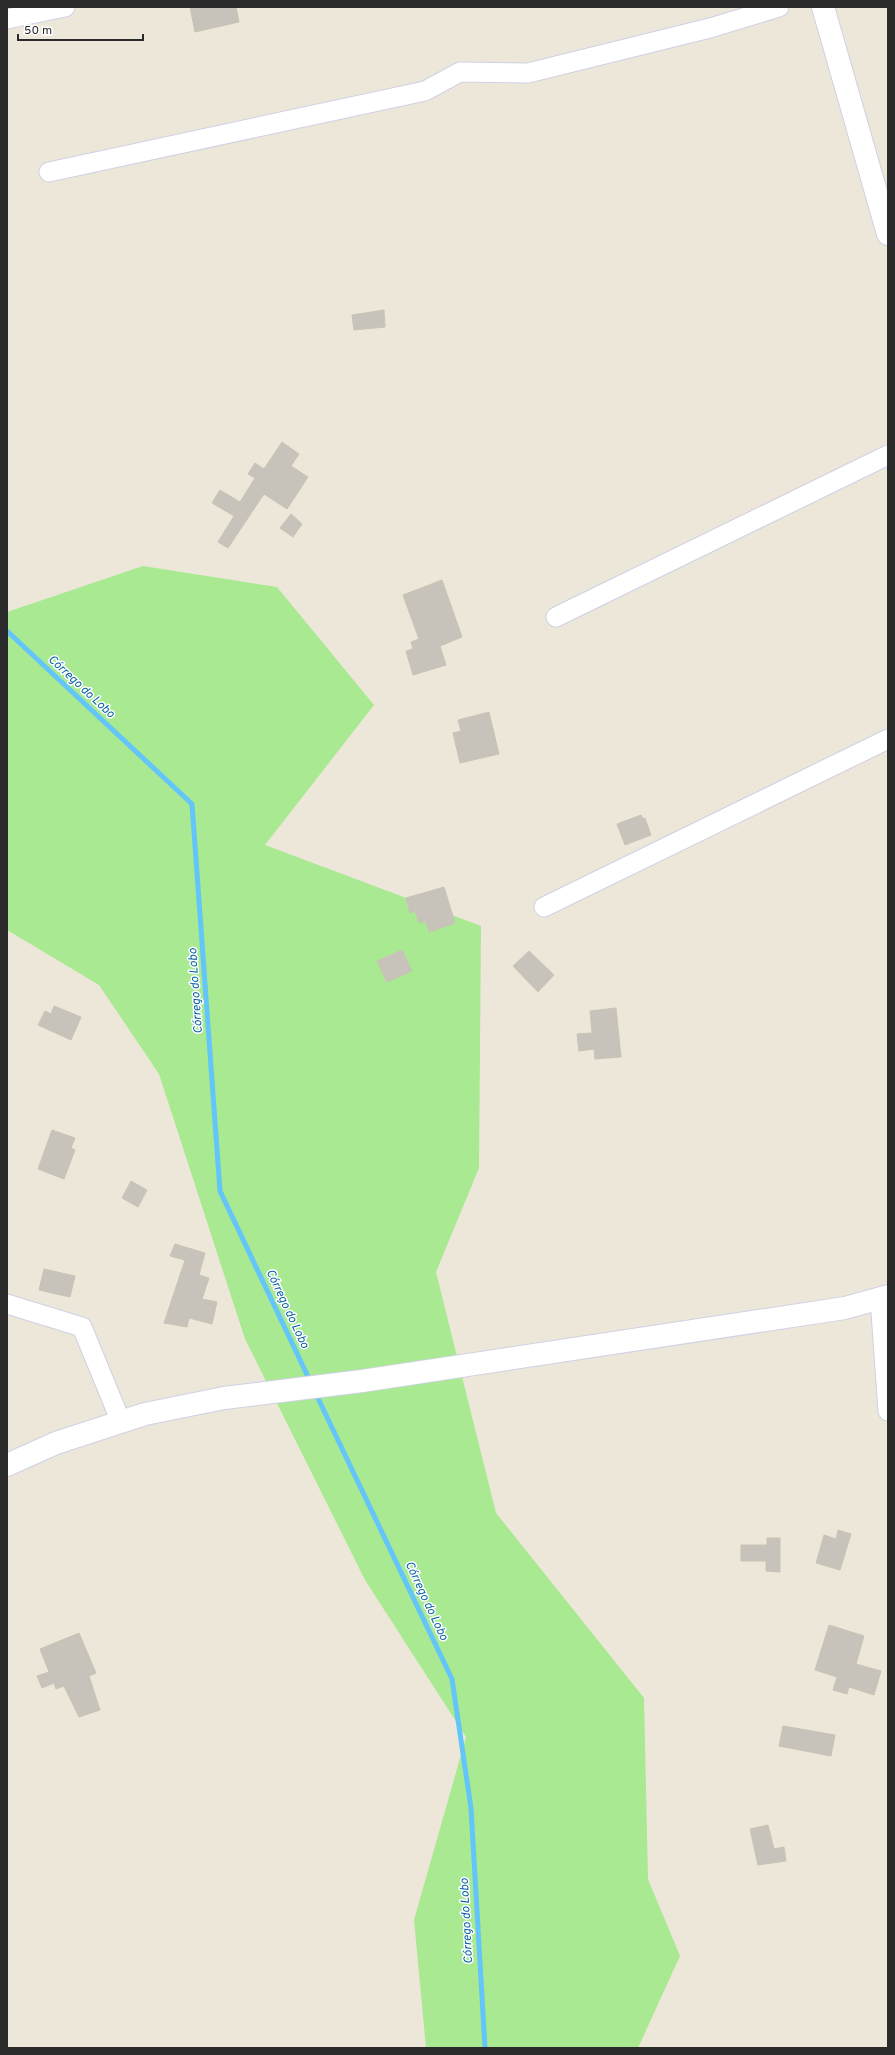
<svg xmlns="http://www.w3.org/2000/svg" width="895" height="2055" font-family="Overpass,sans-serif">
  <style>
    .green { fill: #a8e991 }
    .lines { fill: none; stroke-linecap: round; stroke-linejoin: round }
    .stream { stroke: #63c5f9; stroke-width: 5 }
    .building { fill: #c8c3ba; stroke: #c9c3b4 }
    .minor-casing { stroke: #cfd1e4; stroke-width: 21 }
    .tertiary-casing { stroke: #cfd1e4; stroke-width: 24 }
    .minor { stroke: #fff; stroke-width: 19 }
    .tertiary { stroke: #fff; stroke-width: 22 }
    .labels { text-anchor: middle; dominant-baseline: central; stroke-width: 3; stroke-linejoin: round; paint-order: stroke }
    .water-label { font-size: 12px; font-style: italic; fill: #0260a6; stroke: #fff }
  </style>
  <rect width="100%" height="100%" fill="#ede7da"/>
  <path class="green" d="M 143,566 L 277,587 L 374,705 L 265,845 L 481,926 L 479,1168 L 436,1272 L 496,1513 L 644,1698 L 648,1879 L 680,1956 L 638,2048 L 426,2048 L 414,1920 L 466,1737 L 365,1580 L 245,1339 L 159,1074 L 99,985 L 7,930 L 7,612 Z"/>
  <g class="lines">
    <g class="stream">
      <path d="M 7,631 L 192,804 L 220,1191 L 311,1383"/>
      <path d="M 315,1392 L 452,1679 L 471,1808 L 485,2048"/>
    </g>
  </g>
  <g class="building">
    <path d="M 190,7 L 236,7 L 239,22 L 195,32 Z"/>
    <path d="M 384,310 L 385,327 L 354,330 L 352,315 Z"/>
    <path d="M 282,442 L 299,454 L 291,466 L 308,477 L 287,509 L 264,494 L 228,548 L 218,542 L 234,516 L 212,503 L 220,490 L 240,502 L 255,478 L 248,474 L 255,463 L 264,469 Z"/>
    <path d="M 291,514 L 302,524 L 293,537 L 280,528 Z"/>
    <path d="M 442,580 L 462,637 L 440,646 L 446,665 L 413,675 L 406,651 L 413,649 L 411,642 L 419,639 L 403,595 Z"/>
    <path d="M 489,712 L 499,754 L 460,763 L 453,733 L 461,731 L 458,720 Z"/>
    <path d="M 641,815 L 643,819 L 645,818 L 651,835 L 625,845 L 617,824 Z"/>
    <path d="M 444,887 L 455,923 L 429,932 L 426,921 L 419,923 L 415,911 L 410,913 L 406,898 Z"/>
    <path d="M 402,950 L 412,971 L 387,982 L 377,961 Z"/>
    <path d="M 529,951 L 554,975 L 538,992 L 513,966 Z"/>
    <path d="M 54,1006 L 81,1017 L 71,1040 L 38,1025 L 45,1011 L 51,1014 Z"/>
    <path d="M 616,1008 L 621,1057 L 595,1059 L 594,1049 L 579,1051 L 577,1034 L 592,1033 L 590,1011 Z"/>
    <path d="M 52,1130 L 75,1138 L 71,1148 L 75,1150 L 64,1179 L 38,1169 Z"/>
    <path d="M 131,1181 L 147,1190 L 138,1207 L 122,1198 Z"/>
    <path d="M 175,1244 L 205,1253 L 199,1275 L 209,1278 L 202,1299 L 217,1302 L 212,1324 L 189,1318 L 187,1327 L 164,1323 L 185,1260 L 170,1256 Z"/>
    <path d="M 44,1269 L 75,1276 L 70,1297 L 39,1290 Z"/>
    <path d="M 838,1530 L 851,1534 L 840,1570 L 816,1563 L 824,1535 L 836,1539 Z"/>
    <path d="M 767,1538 L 780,1538 L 780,1572 L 766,1571 L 766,1561 L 741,1561 L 741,1545 L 767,1545 Z"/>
    <path d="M 829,1625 L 864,1636 L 856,1664 L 881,1671 L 874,1695 L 849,1687 L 847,1694 L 833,1690 L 837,1677 L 815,1670 Z"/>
    <path d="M 79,1633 L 96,1673 L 89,1676 L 100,1710 L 79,1717 L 64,1686 L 56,1689 L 54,1683 L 42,1688 L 37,1676 L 49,1672 L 40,1649 Z"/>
    <path d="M 783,1726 L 835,1735 L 831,1756 L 779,1746 Z"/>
    <path d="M 768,1825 L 774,1849 L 784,1847 L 786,1861 L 758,1865 L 750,1829 Z"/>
  </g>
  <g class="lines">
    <defs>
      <g id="minor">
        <path d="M 7,19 L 65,7"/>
        <path d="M 49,172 L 425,91 L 460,72 L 528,73 L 710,28 L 779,7"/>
        <path d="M 556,617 L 888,455"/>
        <path d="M 544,907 L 888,739"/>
        <path d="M 880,1298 L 888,1411"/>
        <path d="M 7,1304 L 82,1327 L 121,1422"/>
      </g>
      <g id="tertiary">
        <path d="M 823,7 L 888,234"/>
        <path d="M 7,1465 L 56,1443 L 145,1414 L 224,1398 L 362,1381 L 845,1308 L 888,1296"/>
      </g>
    </defs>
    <use href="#minor" class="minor-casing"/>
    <use href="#tertiary" class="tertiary-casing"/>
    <use href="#minor" class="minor"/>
    <use href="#tertiary" class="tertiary"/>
  </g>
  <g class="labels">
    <g class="water-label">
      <text transform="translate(81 687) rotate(43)">Córrego do Lobo</text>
      <text transform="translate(196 991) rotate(-94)">Córrego do Lobo</text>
      <text transform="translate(287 1309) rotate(65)">Córrego do Lobo</text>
      <text transform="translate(426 1601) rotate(65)">Córrego do Lobo</text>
      <text transform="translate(467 1921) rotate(-93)">Córrego do Lobo</text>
    </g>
  </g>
  <rect width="895" height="2055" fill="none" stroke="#2a2a2a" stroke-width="16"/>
  <path d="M18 34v6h125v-6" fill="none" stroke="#2a2a2a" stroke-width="2"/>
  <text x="24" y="34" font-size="12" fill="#2a2a2a" stroke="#ffffff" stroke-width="3" paint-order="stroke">50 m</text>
</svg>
